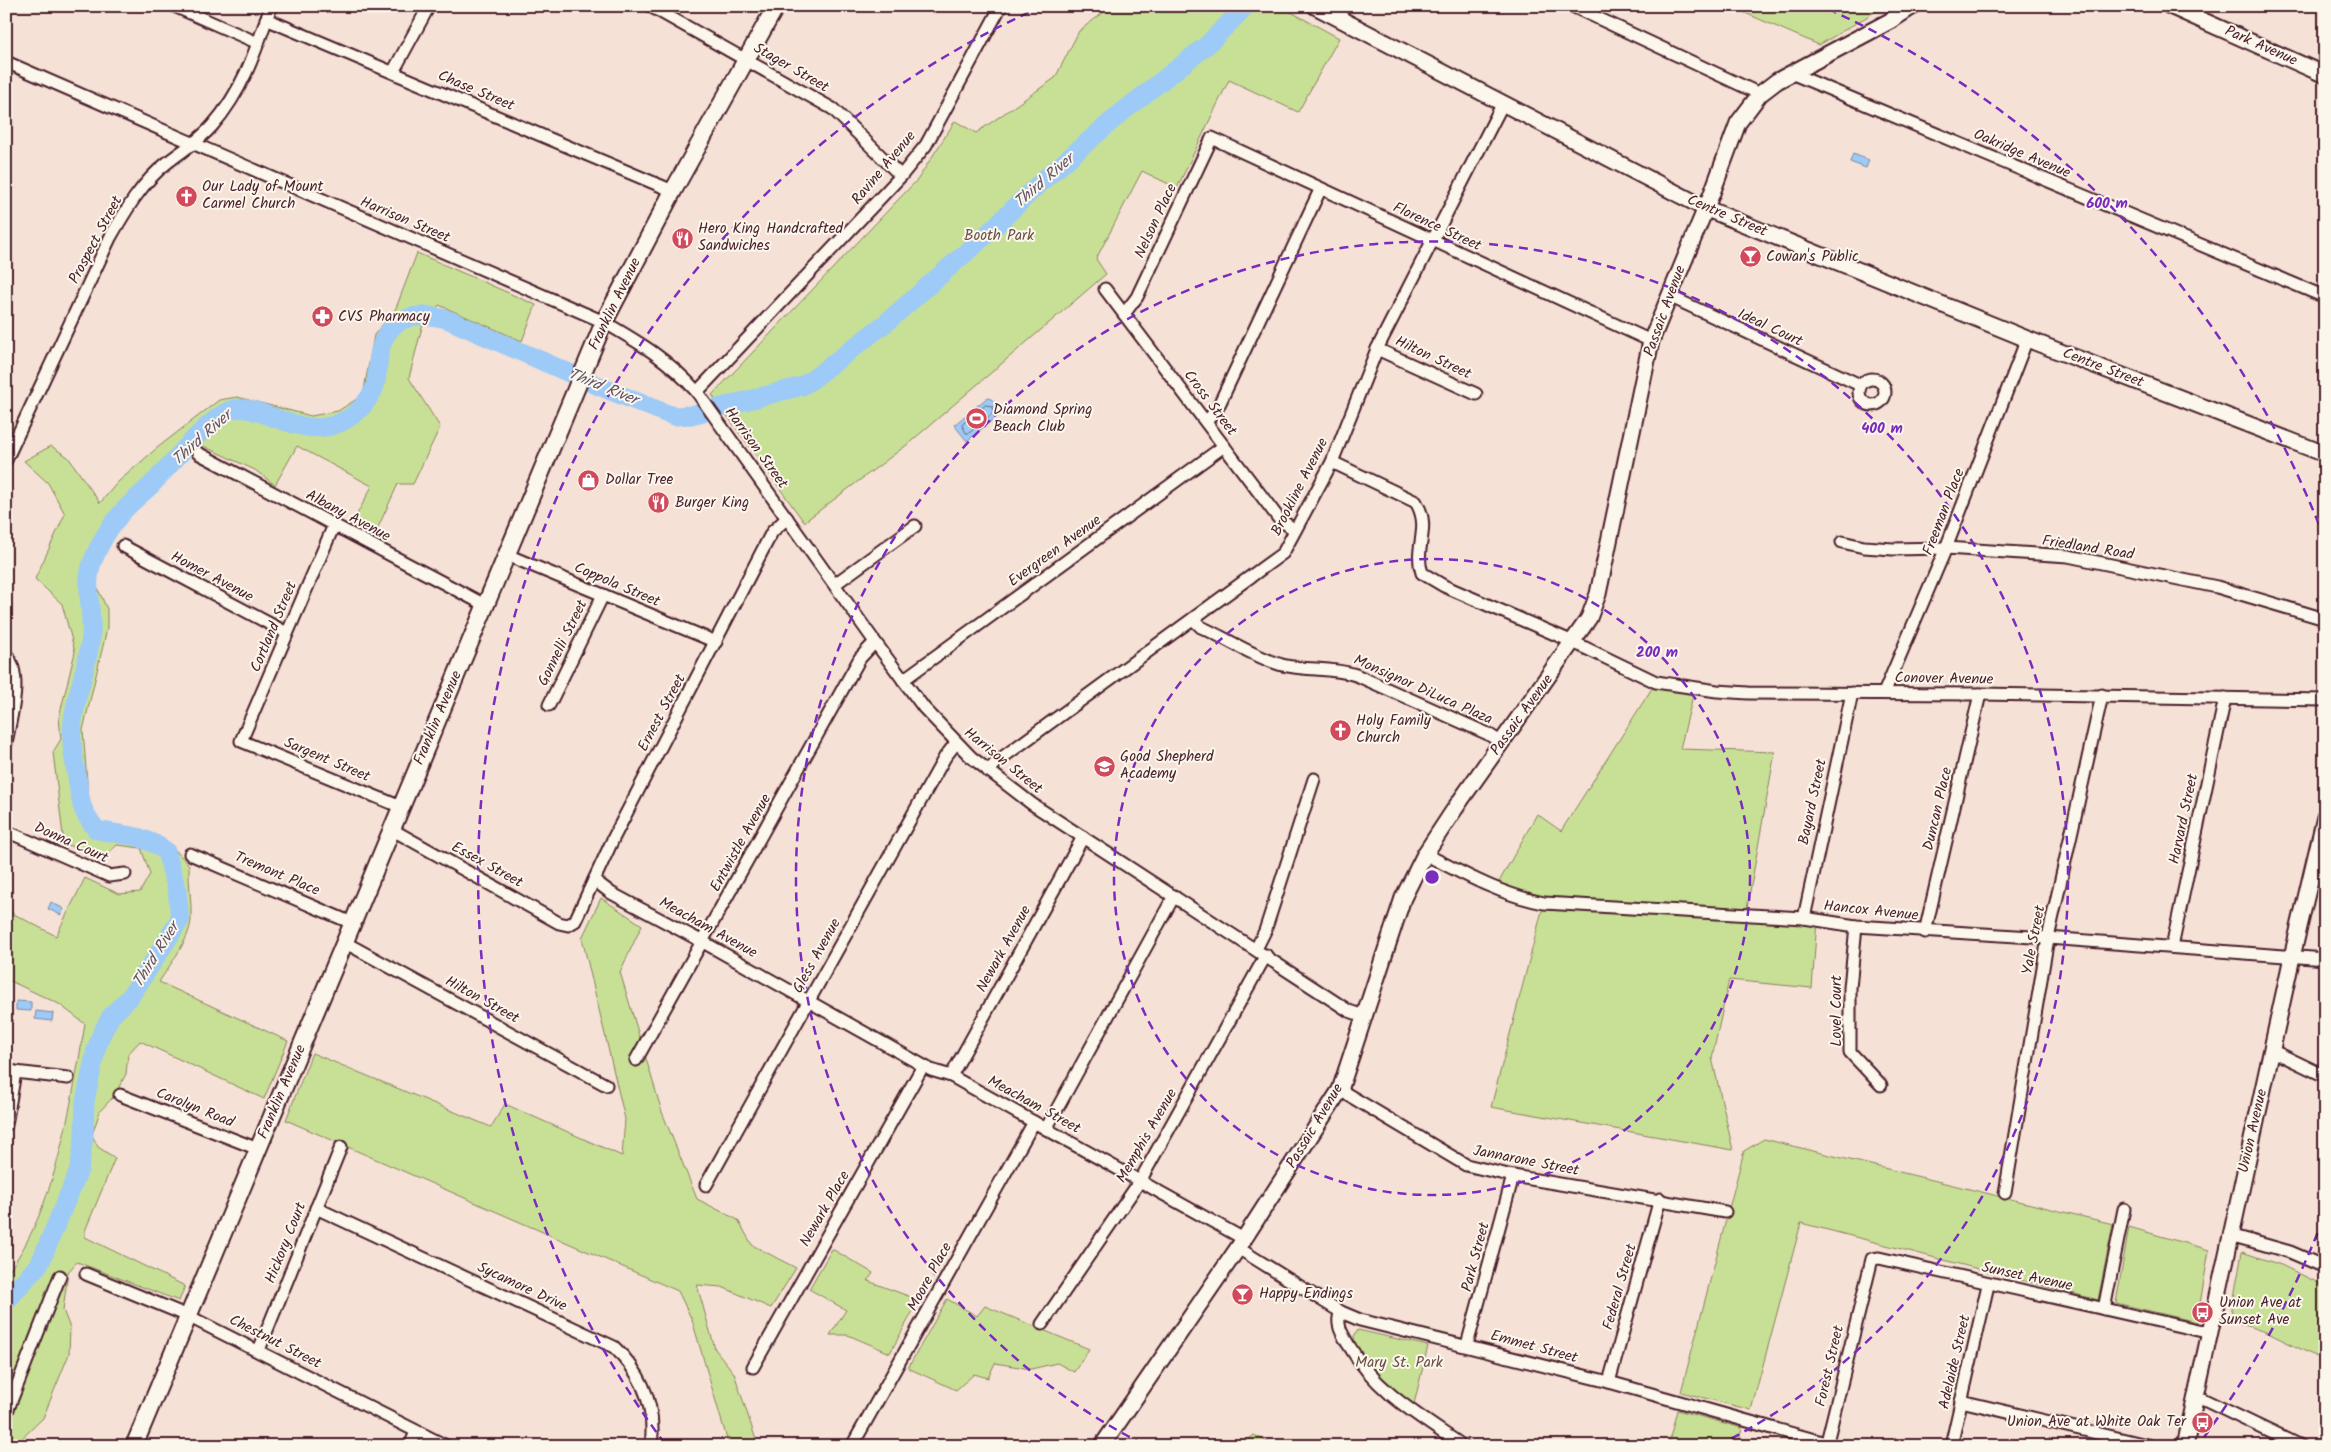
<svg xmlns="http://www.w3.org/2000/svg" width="2331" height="1452" font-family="Kalam,sans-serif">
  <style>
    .green { fill: #c8e095; stroke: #898060 }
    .water { fill: #9dcaf7; stroke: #7c86a5 }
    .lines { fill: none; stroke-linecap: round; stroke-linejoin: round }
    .shore { stroke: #6b637d; stroke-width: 1 }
    .river { stroke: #9dcaf7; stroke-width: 19 }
    .minor-casing { stroke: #4a1f2b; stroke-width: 15 }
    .tertiary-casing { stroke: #4a1f2b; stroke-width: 19 }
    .secondary-casing { stroke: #4a1f2b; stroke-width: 20 }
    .minor { stroke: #fbf7ec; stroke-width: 11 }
    .tertiary { stroke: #fbf7ec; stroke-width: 15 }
    .secondary { stroke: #fbf7ec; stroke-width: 16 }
    .ring { fill: none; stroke: #7b2cbf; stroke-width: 2.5; stroke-dasharray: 9 6 }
    .labels { text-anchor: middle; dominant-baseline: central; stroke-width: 4; stroke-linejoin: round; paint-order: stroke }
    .street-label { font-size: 15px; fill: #4a1f2b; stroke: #fbf7ec }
    .poi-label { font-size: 15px; fill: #4a1f2b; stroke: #fbf7ec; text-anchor: start }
    .park-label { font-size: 15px; fill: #6a4f46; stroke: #fbf7ec }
    .water-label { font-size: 16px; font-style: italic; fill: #635268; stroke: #fbf7ec }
    .centre { fill: #7b2cbf; stroke: #fbf7ec; stroke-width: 2.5 }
    .ring-label { font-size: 15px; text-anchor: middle; font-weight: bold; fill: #7b2cbf; stroke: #fbf7ec; stroke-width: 4; stroke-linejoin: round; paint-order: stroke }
  </style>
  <rect width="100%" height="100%" fill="#f5e1d6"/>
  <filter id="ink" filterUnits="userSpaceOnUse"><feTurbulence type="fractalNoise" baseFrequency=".02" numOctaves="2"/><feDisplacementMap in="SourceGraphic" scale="10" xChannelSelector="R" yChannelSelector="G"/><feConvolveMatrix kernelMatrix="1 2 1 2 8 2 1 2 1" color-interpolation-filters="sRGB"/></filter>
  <g filter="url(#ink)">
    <g class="green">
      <path d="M 1112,6 L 1280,6 L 1339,38 L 1298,112 L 1229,80 L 1177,188 L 1142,171 L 1096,259 L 1106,274 L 908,444 L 804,522 L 712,395 L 918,179 L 955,121 L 976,133 L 1055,78 L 1079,31 Z"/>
      <path d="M 1729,6 L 1885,6 L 1819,45 Z"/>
      <path d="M 417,253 L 536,305 L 522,341 L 439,305 L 422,327 L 409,378 L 440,427 L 413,484 L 398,484 L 374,536 L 352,524 L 372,486 L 297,446 L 275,485 L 255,470 L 199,444 L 191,443 L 119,516 L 102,541 L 92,563 L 97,587 L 107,609 L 107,629 L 83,730 L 89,807 L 102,824 L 122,830 L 144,831 L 167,841 L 189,865 C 188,883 192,901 191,920 C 190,939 169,966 159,982 L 288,1041 L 264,1099 L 140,1041 L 128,1054 L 126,1074 L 114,1096 L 100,1111 L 92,1135 L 98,1147 L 115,1158 L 85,1231 L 85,1237 L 185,1286 L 179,1301 L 77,1262 L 68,1272 L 63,1310 L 70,1328 L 69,1354 L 43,1418 L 14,1446 L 6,1445 L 6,1275 C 56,1209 71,1104 85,1024 L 59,1004 L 6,979 L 6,910 L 56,936 L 85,878 L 119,894 L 140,892 L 150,874 L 141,848 L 117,845 L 104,857 L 64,844 L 53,752 L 61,739 L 59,717 L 75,652 L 62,604 L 35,579 L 65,514 L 48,483 L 24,461 L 51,446 L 68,457 L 100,503 L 118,482 L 157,448 L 219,400 L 237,397 L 311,416 L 338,411 L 363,395 L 374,335 L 396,308 Z"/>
      <path d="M 1656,682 L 1695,687 L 1680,749 L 1775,752 L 1746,914 L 1817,920 L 1812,988 L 1729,980 L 1712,1058 L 1733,1150 L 1491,1107 L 1544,903 L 1495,889 L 1537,814 L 1561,831 Z"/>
      <path d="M 601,898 L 642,925 L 620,972 L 662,1112 L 697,1199 L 738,1220 L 752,1245 L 796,1268 L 771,1308 L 722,1287 L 697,1285 L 715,1349 L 734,1373 L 758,1446 L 729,1446 L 692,1320 L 678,1291 L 286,1120 L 312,1053 L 491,1127 L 505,1104 L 622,1156 L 625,1119 L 582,938 Z"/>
      <path d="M 1764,1139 L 2113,1224 L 2098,1300 L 1801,1223 L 1751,1410 L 1681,1392 L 1744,1151 Z"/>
      <path d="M 2129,1227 L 2209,1250 L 2197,1322 L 2116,1303 Z"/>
      <path d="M 832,1249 L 873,1273 L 868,1281 L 919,1300 L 890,1353 L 848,1335 L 830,1335 L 846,1310 L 809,1289 Z"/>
      <path d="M 2242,1252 L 2281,1265 L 2325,1286 L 2325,1361 L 2268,1333 L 2230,1320 Z"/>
      <path d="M 947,1299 L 977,1316 L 985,1306 L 1089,1349 L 1074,1372 L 1057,1363 L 1031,1369 L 995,1363 L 988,1378 L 974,1374 L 956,1390 L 908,1368 Z"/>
      <path d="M 1358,1330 L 1428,1346 L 1414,1404 L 1381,1380 L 1355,1343 L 1354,1336 Z"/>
      <path d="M 1677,1410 L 1742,1428 L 1738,1446 L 1668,1446 Z"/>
      <path d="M 1254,1435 L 1275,1446 L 1239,1446 Z"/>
    </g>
    <g class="water">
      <path d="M 1853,154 L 1869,160 L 1866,168 L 1850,162 Z"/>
      <path d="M 988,397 L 998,404 L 1001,413 L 967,441 L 954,425 Z"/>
      <path d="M 51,902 L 64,909 L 61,915 L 48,909 Z"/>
      <path d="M 16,1001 L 31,1002 L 31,1011 L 16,1010 Z"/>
      <path d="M 36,1011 L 53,1013 L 52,1021 L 35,1019 Z"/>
    </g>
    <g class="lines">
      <path class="shore" d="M 986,405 L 992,406 L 993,413 L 969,433 L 966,433 L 962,425 Z"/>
      <path class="river" d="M 6,1302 L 40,1263 L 79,1170 L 84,1137 L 85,1101 L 96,1050 L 101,1035 L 111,1016 L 130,997 L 180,920 L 177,890 L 166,851 L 155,844 L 138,837 L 97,830 C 80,810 81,803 77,777 C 75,764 71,749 72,735 C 72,702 88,669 91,636 C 93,611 84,586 92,563 C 98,547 108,529 119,516 C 129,503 144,493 155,481 C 173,462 206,422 228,411 C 256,397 303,447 347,419 C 358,413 367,402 373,391 C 378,381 377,367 379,356 C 385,317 416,310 449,320 L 601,387 L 665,413 L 674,416 L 691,415 L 802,386 L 813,379 L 887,322 L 987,234 L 1041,182 L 1121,113 L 1207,45 L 1246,6"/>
      <defs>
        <g id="minor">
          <path d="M 174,6 L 258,43"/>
          <path d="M 650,6 L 833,109 L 901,176"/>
          <path d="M 1572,6 L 1760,94"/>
          <path d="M 266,19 L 673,191"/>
          <path d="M 1338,19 L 1345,6"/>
          <path d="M 6,62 L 604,322 C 640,343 669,360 697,392 L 875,642 L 924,708 L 971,757 L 1032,804 L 1349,1011 L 1364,1016"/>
          <path d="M 393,72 L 429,6"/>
          <path d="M 1791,73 L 2325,297"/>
          <path d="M 2321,73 L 2325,59"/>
          <path d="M 1105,289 L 1279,519 L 1295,530"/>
          <path d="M 1669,296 L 1860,385"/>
          <path d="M 1124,314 L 1137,297 L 1212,138 L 1651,341"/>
          <path d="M 1377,349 L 1476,394"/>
          <circle cx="1872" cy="392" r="13"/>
          <path d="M 697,392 L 901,176 L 926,145 L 1001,6"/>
          <path d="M 1206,422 L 1217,409 L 1320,190"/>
          <path d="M 198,453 L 485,605"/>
          <path d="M 6,460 L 110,238 C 126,210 142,182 168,162 C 183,150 199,141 212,126 C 243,91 256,50 271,6"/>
          <path d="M 1332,462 L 1416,502 C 1432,529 1413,547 1422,573 L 1444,586 L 1573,642 L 1656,682 L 1717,691 L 1748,693 L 1980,694 L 2325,700"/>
          <path d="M 334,525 L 241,741 L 401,807"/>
          <path d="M 1842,542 L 1864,547 L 1893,549 L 1946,548 L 2068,556 L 2217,587 L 2325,619"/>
          <path d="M 123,546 L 287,633"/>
          <path d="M 507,555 L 716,642"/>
          <path d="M 835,584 L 915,526"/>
          <path d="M 1193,619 L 1201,627 C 1228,639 1254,657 1282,665 C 1307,671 1331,667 1356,675 L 1488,734 L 1502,743"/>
          <path d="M 6,654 C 24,676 10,718 6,744"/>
          <path d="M 903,680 L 1224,446"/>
          <path d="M 1884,693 L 1946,548 L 2027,339"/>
          <path d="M 549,705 L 603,595"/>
          <path d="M 988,771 L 999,760 L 1283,553 L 1332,462 L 1377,349 L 1502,105"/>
          <path d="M 391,829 L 559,923 L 568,925 L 575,921 L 614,837 L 772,532 L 787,518"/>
          <path d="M 6,831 L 109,876 L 125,874"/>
          <path d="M 190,854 L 352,923"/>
          <path d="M 1425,854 C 1464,874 1501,895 1544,903 L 1804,918 L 1856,926 L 2048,938 L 2325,959"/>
          <path d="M 594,880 L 611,893 L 703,942 L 931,1070 L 951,1076 L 1244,1239"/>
          <path d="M 1804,918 L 1852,693"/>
          <path d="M 1856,926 L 1850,988 L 1850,1052 L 1881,1085"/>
          <path d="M 1925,932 L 1980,694"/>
          <path d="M 344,942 L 606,1085"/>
          <path d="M 2172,947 L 2225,698"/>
          <path d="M 1256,949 L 1265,931 L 1314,779"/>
          <path d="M 2271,1050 L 2325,1076"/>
          <path d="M 636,1060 L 860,658 L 875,642"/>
          <path d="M 6,1071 L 68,1078"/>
          <path d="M 951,1076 L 1083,837"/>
          <path d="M 1340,1090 L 1466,1165 L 1513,1176 L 1725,1212"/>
          <path d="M 120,1095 L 258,1149"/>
          <path d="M 6,1125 L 15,1072"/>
          <path d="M 1046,1129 L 1174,896"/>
          <path d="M 706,1185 L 945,757 L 956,743"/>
          <path d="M 2005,1193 L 2048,938 L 2102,695"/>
          <path d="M 316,1208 L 614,1347 C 643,1374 656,1407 651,1446"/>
          <path d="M 2230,1235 L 2290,1252 L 2325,1267"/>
          <path d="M 1238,1248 L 1341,1312 L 1360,1320 L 1609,1382 L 1836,1446"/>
          <path d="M 86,1274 L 188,1316 L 446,1446"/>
          <path d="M 2104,1309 L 2124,1209"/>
          <path d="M 1341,1312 C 1335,1323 1342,1334 1348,1344 C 1376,1392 1418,1415 1463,1446"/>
          <path d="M 1042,1324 L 1140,1181 L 1266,955"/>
          <path d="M 1467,1345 L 1513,1176"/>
          <path d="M 259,1350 L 341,1147"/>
          <path d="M 753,1367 L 923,1066"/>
          <path d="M 1609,1382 L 1660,1199"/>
          <path d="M 2196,1396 L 2300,1446"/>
          <path d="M 1961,1401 L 2151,1446"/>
          <path d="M 6,1414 L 60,1276"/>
          <path d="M 410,1446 L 416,1432"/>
          <path d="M 852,1446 L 1034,1122"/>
          <path d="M 1826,1446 L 1872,1259 L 1879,1258 L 2211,1333"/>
          <path d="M 1951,1446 L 1988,1285"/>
        </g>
        <g id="tertiary">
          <path d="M 1315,6 L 1705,208 L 2027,339 L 2325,454"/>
          <path d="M 2170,6 L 2325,75"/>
          <path d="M 1102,1446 L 1238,1248 L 1340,1090 L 1403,898 L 1425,854 L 1458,804 L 1589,618 L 1598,594 L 1651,341 L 1712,193 L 1738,123 L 1760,94 L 1777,81 L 1890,21 L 1913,6"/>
          <path d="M 2185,1446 L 2292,957 L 2325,817"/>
        </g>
        <path id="secondary" d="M 134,1446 L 604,322 L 673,191 L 776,6"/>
      </defs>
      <use href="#minor" class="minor-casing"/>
      <use href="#tertiary" class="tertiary-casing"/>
      <use href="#secondary" class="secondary-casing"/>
      <use href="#minor" class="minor"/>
      <use href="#tertiary" class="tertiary"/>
      <use href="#secondary" class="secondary"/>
    </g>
  </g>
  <g class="ring">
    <circle cx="1432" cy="877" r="318"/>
    <path d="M1143 1444A636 636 0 1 1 1721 1444"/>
    <path d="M2323 1219A954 954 0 0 1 2199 1444M665 1444A954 954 0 0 1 1036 9M1828 9A954 954 0 0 1 2323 535"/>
  </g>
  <defs>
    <symbol id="church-disc" viewBox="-11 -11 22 22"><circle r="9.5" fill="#d1495b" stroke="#fbf7ec"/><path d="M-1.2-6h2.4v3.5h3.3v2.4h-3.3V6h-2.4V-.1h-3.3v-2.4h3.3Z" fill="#fff"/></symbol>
    <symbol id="restaurant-disc" viewBox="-11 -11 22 22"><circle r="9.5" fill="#d1495b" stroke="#fbf7ec"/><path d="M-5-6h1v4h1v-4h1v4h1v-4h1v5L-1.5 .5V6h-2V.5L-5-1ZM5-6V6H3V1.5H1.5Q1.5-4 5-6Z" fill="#fff"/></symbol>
    <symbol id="bar-disc" viewBox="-11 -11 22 22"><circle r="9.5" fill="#d1495b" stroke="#fbf7ec"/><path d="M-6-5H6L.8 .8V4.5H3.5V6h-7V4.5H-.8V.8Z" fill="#fff"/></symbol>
    <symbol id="pharmacy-disc" viewBox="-11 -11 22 22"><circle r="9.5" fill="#d1495b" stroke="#fbf7ec"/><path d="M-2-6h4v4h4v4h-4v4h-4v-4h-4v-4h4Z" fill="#fff"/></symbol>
    <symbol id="stadium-disc" viewBox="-11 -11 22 22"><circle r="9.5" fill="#d1495b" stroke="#fbf7ec"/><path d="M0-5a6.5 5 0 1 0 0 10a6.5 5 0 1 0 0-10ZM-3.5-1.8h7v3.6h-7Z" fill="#fff"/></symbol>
    <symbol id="shop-disc" viewBox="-11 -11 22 22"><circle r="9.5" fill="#d1495b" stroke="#fbf7ec"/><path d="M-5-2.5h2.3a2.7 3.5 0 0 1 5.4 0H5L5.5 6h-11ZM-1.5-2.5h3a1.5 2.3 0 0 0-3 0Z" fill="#fff"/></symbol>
    <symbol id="school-disc" viewBox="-11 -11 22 22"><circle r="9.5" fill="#d1495b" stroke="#fbf7ec"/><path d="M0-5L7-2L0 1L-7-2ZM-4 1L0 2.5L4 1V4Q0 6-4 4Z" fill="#fff"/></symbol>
    <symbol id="bus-disc" viewBox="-11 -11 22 22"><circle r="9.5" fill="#d1495b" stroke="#fbf7ec"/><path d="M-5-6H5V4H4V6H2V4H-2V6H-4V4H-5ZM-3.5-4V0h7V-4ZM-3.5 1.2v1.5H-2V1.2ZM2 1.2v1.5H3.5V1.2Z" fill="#fff"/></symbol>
  </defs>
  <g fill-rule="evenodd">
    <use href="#church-disc" x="174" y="184" width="25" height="25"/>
    <use href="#restaurant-disc" x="670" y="226" width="25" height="25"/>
    <use href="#bar-disc" x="1738" y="244" width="25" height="25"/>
    <use href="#pharmacy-disc" x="310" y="304" width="25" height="25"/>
    <use href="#stadium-disc" x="964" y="406" width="25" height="25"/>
    <use href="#shop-disc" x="576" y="468" width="25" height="25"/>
    <use href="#restaurant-disc" x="646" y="490" width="25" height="25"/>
    <use href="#church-disc" x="1328" y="718" width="25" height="25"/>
    <use href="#school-disc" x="1092" y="754" width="25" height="25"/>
    <use href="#bar-disc" x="1230" y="1282" width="25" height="25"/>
    <use href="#bus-disc" x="2190" y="1300" width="25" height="25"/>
    <use href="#bus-disc" x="2190" y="1410" width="25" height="25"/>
  </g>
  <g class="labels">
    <g class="street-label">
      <text transform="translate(2261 46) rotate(24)">Park Avenue</text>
      <text transform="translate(791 68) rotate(30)">Stager Street</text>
      <text transform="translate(476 91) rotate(23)">Chase Street</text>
      <text transform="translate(2022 154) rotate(23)">Oakridge Avenue</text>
      <text transform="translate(884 168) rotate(-50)">Ravine Avenue</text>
      <text transform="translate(1727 216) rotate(23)">Centre Street</text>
      <text transform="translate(405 220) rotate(23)">Harrison Street</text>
      <text transform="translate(1156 221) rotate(-65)">Nelson Place</text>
      <text transform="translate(1437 227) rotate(25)">Florence Street</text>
      <text transform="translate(96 240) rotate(-62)">Prospect Street</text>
      <text transform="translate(615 304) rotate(-64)">Franklin Avenue</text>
      <text transform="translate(1665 311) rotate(-70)">Passaic Avenue</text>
      <text transform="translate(1770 328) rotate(25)">Ideal Court</text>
      <text transform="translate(1433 358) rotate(25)">Hilton Street</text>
      <text transform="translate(2103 368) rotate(21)">Centre Street</text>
      <text transform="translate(1210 403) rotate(53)">Cross Street</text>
      <text transform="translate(756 448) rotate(54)">Harrison Street</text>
      <text transform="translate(1300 487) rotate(-63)">Brookline Avenue</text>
      <text transform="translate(1944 512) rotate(-69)">Freeman Place</text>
      <text transform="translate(348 516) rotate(28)">Albany Avenue</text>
      <text transform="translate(2088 548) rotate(9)">Friedland Road</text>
      <text transform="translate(1055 551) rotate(-36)">Evergreen Avenue</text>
      <text transform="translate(212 577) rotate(28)">Homer Avenue</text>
      <text transform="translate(617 585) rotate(23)">Coppola Street</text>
      <text transform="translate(274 627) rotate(-67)">Cortland Street</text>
      <text transform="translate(563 643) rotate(-64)">Gonnelli Street</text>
      <text transform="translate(1944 679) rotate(1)">Conover Avenue</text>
      <text transform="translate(1423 690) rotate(24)">Monsignor DiLuca Plaza</text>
      <text transform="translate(662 713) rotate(-62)">Ernest Street</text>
      <text transform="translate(1522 715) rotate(-54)">Passaic Avenue</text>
      <text transform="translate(438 718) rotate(-67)">Franklin Avenue</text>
      <text transform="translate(327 760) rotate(23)">Sargent Street</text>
      <text transform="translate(1003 761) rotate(39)">Harrison Street</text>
      <text transform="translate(1813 802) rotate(-78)">Bayard Street</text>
      <text transform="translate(1938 809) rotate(-77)">Duncan Place</text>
      <text transform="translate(2184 819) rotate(-78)">Harvard Street</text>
      <text transform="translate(71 843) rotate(24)">Donna Court</text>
      <text transform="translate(741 843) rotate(-61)">Entwistle Avenue</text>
      <text transform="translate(487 865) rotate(29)">Essex Street</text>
      <text transform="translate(277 874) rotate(23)">Tremont Place</text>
      <text transform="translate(1871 911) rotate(6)">Hancox Avenue</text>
      <text transform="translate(708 928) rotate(29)">Meacham Avenue</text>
      <text transform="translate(2034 940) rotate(-79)">Yale Street</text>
      <text transform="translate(1004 949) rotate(-61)">Newark Avenue</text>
      <text transform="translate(817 956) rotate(-61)">Gless Avenue</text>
      <text transform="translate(482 1000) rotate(29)">Hilton Street</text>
      <text transform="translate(1837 1011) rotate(-90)">Lovel Court</text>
      <text transform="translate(282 1092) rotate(-67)">Franklin Avenue</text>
      <text transform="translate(1034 1105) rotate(29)">Meacham Street</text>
      <text transform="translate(195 1108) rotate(22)">Carolyn Road</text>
      <text transform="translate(1315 1126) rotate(-59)">Passaic Avenue</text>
      <text transform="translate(2253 1131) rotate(-77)">Union Avenue</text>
      <text transform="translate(1147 1136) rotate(-60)">Memphis Avenue</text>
      <text transform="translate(1526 1161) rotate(11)">Jannarone Street</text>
      <text transform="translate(825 1209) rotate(-60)">Newark Place</text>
      <text transform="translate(286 1243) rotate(-68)">Hickory Court</text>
      <text transform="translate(1476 1257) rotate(-75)">Park Street</text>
      <text transform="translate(930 1277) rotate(-61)">Moore Place</text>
      <text transform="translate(2027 1277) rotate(12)">Sunset Avenue</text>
      <text transform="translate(522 1287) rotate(25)">Sycamore Drive</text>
      <text transform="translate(1620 1287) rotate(-74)">Federal Street</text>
      <text transform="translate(275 1342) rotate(27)">Chestnut Street</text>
      <text transform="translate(1534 1347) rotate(15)">Emmet Street</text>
      <text transform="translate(1955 1362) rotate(-77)">Adelaide Street</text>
      <text transform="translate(1830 1366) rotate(-77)">Forest Street</text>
    </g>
    <g class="poi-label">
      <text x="202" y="187">Our Lady of Mount<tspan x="202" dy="17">Carmel Church</tspan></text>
      <text x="698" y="229">Hero King Handcrafted<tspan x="698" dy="17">Sandwiches</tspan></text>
      <text x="1766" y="257">Cowan's Public</text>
      <text x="338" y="317">CVS Pharmacy</text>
      <text x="993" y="410">Diamond Spring<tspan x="993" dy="17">Beach Club</tspan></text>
      <text x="605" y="480">Dollar Tree</text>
      <text x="675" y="503">Burger King</text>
      <text x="1356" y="721">Holy Family<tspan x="1356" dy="17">Church</tspan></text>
      <text x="1120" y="757">Good Shepherd<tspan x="1120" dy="17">Academy</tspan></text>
      <text x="1259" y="1294">Happy Endings</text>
      <text x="2219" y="1303">Union Ave at<tspan x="2219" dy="17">Sunset Ave</tspan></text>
      <text x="2186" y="1422" text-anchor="end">Union Ave at White Oak Ter</text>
    </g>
    <g class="park-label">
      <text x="999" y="236">Booth Park</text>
      <text x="1399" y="1363">Mary St. Park</text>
    </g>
    <g class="water-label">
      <text transform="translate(1044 181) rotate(-41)">Third River</text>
      <text transform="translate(603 387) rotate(22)">Third River</text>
      <text transform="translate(202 438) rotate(-42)">Third River</text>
      <text transform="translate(156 955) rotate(-58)">Third River</text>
    </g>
  </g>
  <circle cx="1432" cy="877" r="8" class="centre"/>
  <g class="ring-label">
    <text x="2107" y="208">600 m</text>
    <text x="1882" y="433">400 m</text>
    <text x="1657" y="657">200 m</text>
  </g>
  <rect width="2331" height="1452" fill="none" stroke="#fbf7ec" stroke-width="25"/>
  <rect x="12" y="12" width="2306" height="1427" fill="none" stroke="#4a1f2b" stroke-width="2" filter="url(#ink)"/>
</svg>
